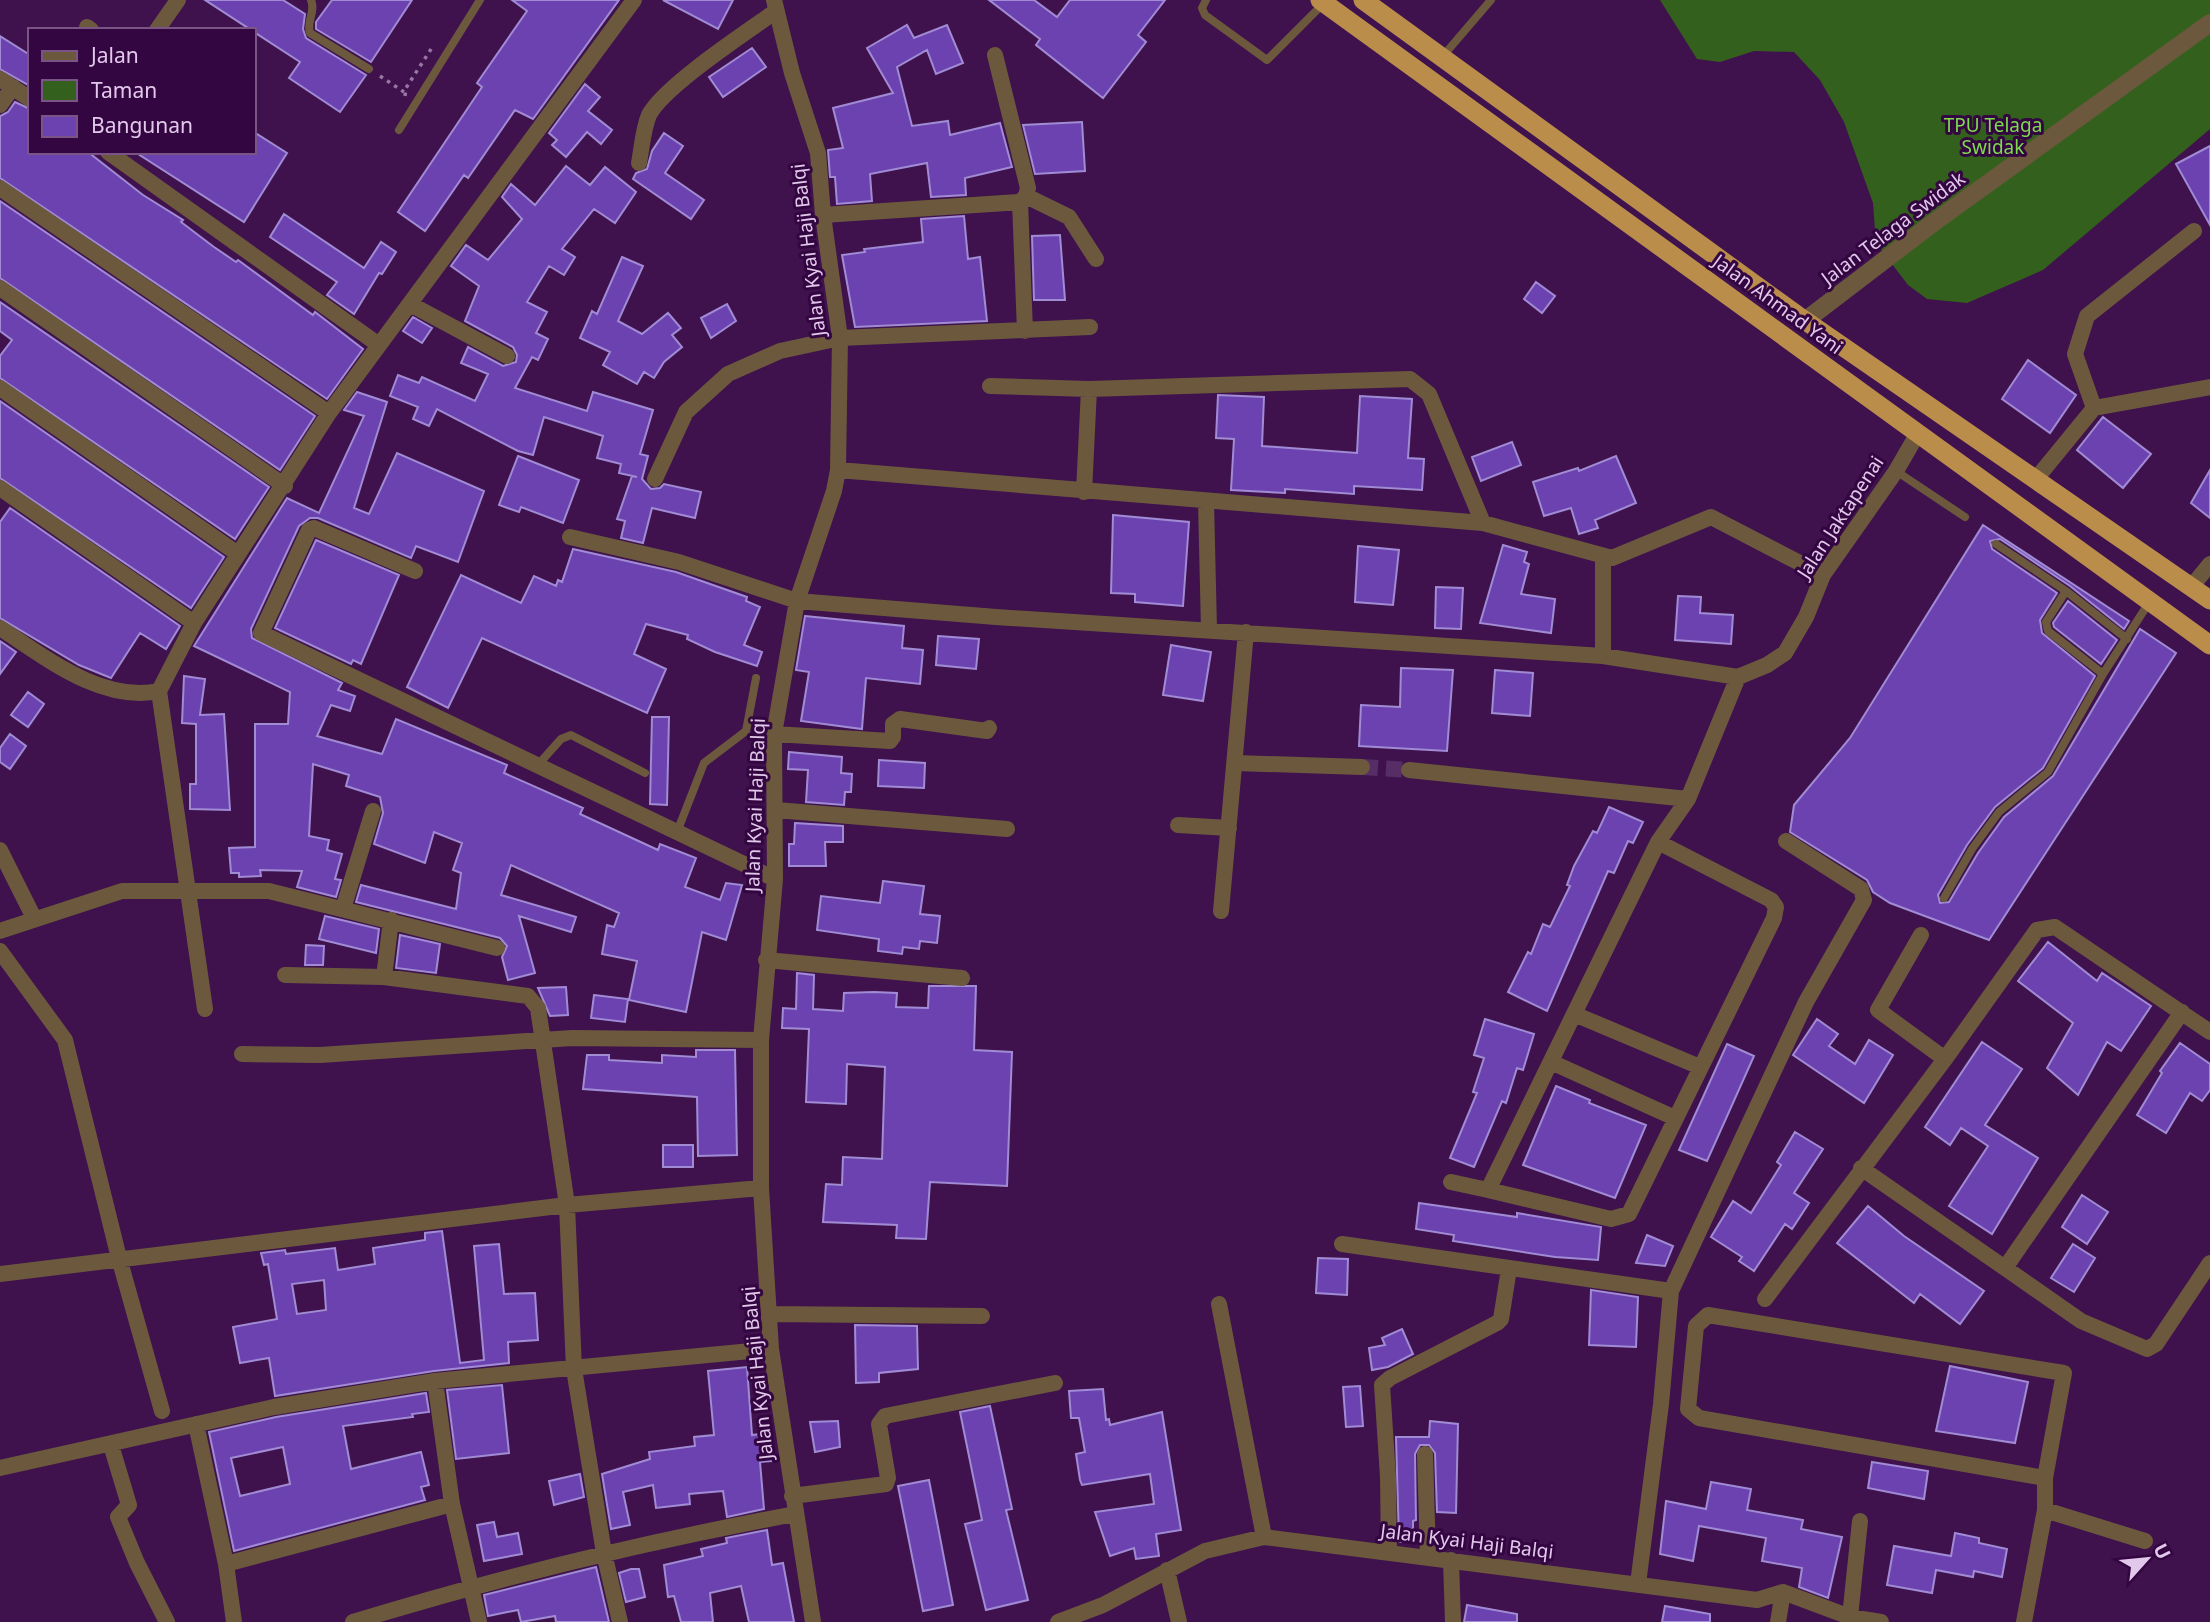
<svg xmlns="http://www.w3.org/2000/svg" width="2210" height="1622" font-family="'Noto Sans',sans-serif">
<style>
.green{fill:#34601e}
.building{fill:#6c42b0;stroke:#a08bd4;stroke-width:2;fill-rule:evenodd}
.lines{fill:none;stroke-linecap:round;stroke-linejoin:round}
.minor-tunnel{stroke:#572d65;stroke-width:16;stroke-dasharray:16 8;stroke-linecap:butt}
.path{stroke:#9876a4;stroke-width:3.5;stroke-dasharray:3.5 5;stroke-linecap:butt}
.service{stroke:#6c593d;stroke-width:8}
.minor{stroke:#6c593d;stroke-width:16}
.tertiary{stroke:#6c593d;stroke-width:18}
.trunk{stroke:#ba8e4a;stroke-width:19}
.labels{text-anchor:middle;stroke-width:6;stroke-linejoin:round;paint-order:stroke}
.park-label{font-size:19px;fill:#7cdb4e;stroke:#340641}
.street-label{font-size:19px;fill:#e2c9eb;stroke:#340641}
</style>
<rect width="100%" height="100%" fill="#3f124d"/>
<path class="green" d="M1660,0H2210V129L2043,270L1967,303L1927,299L1908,285L1876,243L1873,203L1844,122L1820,80L1794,52L1754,51L1720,62L1697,59Z"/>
<path class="building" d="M205,0H283L305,14L303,29L306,38L366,75L340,112L289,78L300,62Z
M332,0H412L371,62L316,29V22Z
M512,0H619L533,119L515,110L468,178L464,175L425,231L398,212L482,87L477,83L527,11Z
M663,0H733L718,29Z
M989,0H1034L1057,17L1070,0H1165L1138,35L1146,42L1103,98L1036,45L1040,39Z
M907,25L914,38L947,25L963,63L936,74L927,50L897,67L912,126L948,121L950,135L1000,123L1012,167L965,178L966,195L931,197L927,163L870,174L872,201L837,204L835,177H830L828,150L843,148L833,108L893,93L867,48Z
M0,36L30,55V86L0,69Z
M752,48L766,67L723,97L709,77Z
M585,84L600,97L588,111L612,130L601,144L587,132L566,157L552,145L557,140L549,133Z
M15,102L30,109V152H88L143,195L183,220L181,222L214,247L236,262L238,260L313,315L315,312L363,349L327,399L0,178V116L8,112Z
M1082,122L1085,171L1035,174L1023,125Z
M254,132L287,153L244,222L135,152H254Z
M664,133L683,146L665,173L704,200L691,219L633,179L636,173L647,169L652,151Z
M2210,146V225L2176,164Z
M566,166L590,185L605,167L636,192L615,223L594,209L562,249L575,257L564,275L549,266L527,302L547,312L536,333L548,339L538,360L532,357L515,388L587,411L593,392L653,410L640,454L648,456L642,479L651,489L660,488L664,484L701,492L695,518L652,508L643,543L621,538L625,521L617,519L632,476L637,477L619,473L621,464L597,458L603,436L544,417L533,455L518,451L437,409L429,426L413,419L418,407L390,396L398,375L419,383L422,377L475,401L488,374L461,363L468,347L503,366L516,362L517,355L513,347L465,321L479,286L451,266L466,245L488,260L522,219L502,197L511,184L535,205Z
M0,201L315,416L280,470L0,278Z
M284,214L364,268L381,242L396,252L382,274L379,273L354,314L327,295L337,282L270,237Z
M964,216L968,259L980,257L987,321L855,327L842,255L865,252L864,249L923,242L921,219Z
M1060,235L1065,300H1034L1032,236Z
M622,257L643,266L618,321L642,334L668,313L681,328L672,335L682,347L664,362L654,378L644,372L637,384L603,365L610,352L580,338L592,311L597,314Z
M1536,282L1555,296L1542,313L1524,299Z
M0,302L269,487L235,539L0,378V356L12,340L0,331Z
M727,304L736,321L711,338L701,318Z
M413,317L432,328L422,343L403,331Z
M2028,360L2076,395L2050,433L2002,399Z
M357,392L387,402L354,508L369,514L397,453L484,491L458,562L416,546L411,558L318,518H310L299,526L251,629L252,638L342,683L338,690L355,696L350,711L331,705L317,736L382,754L396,719L507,765L504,773L583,808L580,814L658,850L660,844L696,858L685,887L720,900L726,883L742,885L726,940L702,932L686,1012L629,1000L637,961L602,954L607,925L614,927L619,913L511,865L501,895L576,917L571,932L519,916L535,973L508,980L502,957L507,946L500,938L356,902L361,885L456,909L461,873L453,870L462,843L434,832L425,863L374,844L383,813L380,797L346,786L349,775L313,764L309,836L329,840L327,850L342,854L335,879L341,880L336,897L297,887L302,871L260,870L261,876L239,877V873H231L229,848L255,847V724H288L290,692L194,646L287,498L319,513L364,416L344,410Z
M1218,395L1264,397L1262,446L1357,453L1360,396L1412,399L1408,458L1424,459L1422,490L1354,486V494L1285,489V493L1231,490L1234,439L1216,438Z
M0,401L224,557L191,608L0,478Z
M2103,417L2151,454L2123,488L2077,450Z
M1512,442L1521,465L1481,481L1472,457Z
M518,456L579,480L563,523L521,507L519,512L499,505Z
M1616,456L1636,503L1595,520L1598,528L1579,534L1571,508L1544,516L1533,482L1578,468L1579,471Z
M2210,470V518L2191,503Z
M10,508L180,626L166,649L140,633L111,678L79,665L0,618V522Z
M1113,515L1189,522L1183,606L1135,602V594L1111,593Z
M1983,525L2129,621L2124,629L2070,586L2000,539L1990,541L1992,549L2057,593L2040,620L2042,633L2095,676L2043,768L1995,807L1967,845L1938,895L1940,903L1949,902L1978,853L2004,817L2053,776L2140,629L2176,653L1989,940L1890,903L1873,892L1867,880L1790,832L1794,805L1850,738Z
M316,540L399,575L361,664L353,660L351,664L275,628Z
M1503,545L1527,552L1524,562L1529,564L1521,594L1555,599L1551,633L1480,623Z
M1358,546L1399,550L1393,605L1355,602Z
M573,549L676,572L747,597L746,601L760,607L744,645L762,652L757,666L715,652L687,639L688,635L646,624L634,654L666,669L647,713L482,638L448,708L407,687L461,575L521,603L534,576L556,586L558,580L562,582Z
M1436,587L1463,588L1461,629L1435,628Z
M1678,596L1701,597L1700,613L1733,615L1731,644L1675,640Z
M2068,601L2117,640L2101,664L2054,627L2053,623Z
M805,616L904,626L902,648L923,650L920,684L866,678L862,729L801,721L809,672L796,670Z
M938,636L979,639L976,669L936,665Z
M0,641L16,652L0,674Z
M1171,645L1211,652L1203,701L1163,695Z
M1401,668L1453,670L1447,751L1359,746L1361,705L1400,707Z
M1495,670L1533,673L1530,716L1492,713Z
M184,676L205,679L200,715L224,714L230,810L190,809V784H196V724L182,723Z
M28,692L44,704L28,727L11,715Z
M652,717H669L667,805L650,804Z
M10,734L26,746L10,769L0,762V748Z
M789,752L842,757L841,773L852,774L851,792H845L844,805L806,802L808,770L788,769Z
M879,760L925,763L924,788L878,786Z
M1609,807L1643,822L1633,843L1628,841L1614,873L1608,871L1547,1011L1508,992L1528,952L1531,954L1543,924L1550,927L1570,886L1567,885L1574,866L1593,831L1597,833Z
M795,823L843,826V842H825L826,866H789V844H794Z
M883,881L924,886L920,914L940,916L937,943L920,941L919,949L903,947L902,954L878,951L879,939L817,930L821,896L880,903Z
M325,916L379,929L376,953L319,939Z
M400,935L440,944L436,973L396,968Z
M2048,942L2097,981L2102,973L2151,1006L2121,1051L2107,1042L2078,1095L2047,1068L2073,1023L2018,981Z
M306,945L324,946L323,965H305Z
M797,973L814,975L813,1009L843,1011L844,993L874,992L897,993L896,1007L928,1008L929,986H976L974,1050L1012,1052L1007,1186L930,1182L926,1239L896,1238L897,1225L823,1222L826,1184L842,1185L843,1157L882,1159L885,1067L847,1064L846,1104L806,1102L809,1029L782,1028L783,1008L796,1009Z
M566,987L568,1015L550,1016L538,988Z
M594,995L628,999L625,1022L591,1018Z
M1485,1019L1534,1034L1523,1070L1517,1068L1506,1103L1502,1101L1474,1167L1450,1158L1477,1093L1473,1092L1484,1058L1474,1055Z
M1817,1019L1838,1034L1829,1046L1855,1064L1869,1040L1893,1055L1864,1103L1793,1055Z
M1982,1042L2022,1069L1985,1125L2038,1158L1992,1234L1949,1206L1988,1146L1961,1128L1950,1145L1925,1127Z
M2180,1043L2210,1064V1090L2202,1101L2190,1093L2166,1133L2137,1115L2162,1073L2160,1071Z
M1727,1044L1754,1056L1707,1161L1679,1150Z
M696,1050H735L737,1155L698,1156L697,1097L583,1089L587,1055H609V1060L662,1063V1055L696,1057Z
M1556,1086L1590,1100L1589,1103L1646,1125L1615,1198L1523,1165Z
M1795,1132L1823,1149L1794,1193L1809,1203L1792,1229L1785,1224L1754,1271L1739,1261L1742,1257L1711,1237L1733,1201L1751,1213L1781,1165L1777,1162Z
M663,1145H693V1167H663Z
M2082,1195L2108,1212L2087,1244L2062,1227Z
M1419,1203L1517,1217V1213L1601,1227L1598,1260L1555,1257L1453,1241L1454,1235L1416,1229Z
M1868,1206L1904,1236L1984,1291L1960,1324L1920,1294L1914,1303L1837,1243Z
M442,1231L460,1363L484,1360L474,1246L499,1244L504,1294L535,1293L538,1340L508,1342L509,1363L434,1371L275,1396L269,1358L240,1363L233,1327L277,1319L268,1264L264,1265L261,1253L285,1250L286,1254L335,1248L338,1270L375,1264L373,1248L425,1240V1233ZM324,1280L326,1310L297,1314L292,1284Z
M1647,1235L1673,1246L1665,1266L1636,1263Z
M2073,1244L2095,1258L2074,1292L2051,1278Z
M1318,1258L1348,1259L1347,1295L1316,1293Z
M1591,1290L1638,1297L1636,1347L1589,1345Z
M855,1325L917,1326L918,1369L879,1373V1382L856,1383Z
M1402,1329L1413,1354L1388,1367L1372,1370L1369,1348L1385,1345L1382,1338Z
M1950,1366L2028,1382L2015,1443L1936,1431Z
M747,1367L752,1435L767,1433L771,1461L760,1462L764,1509L727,1517L723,1491L689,1494L690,1504L656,1508L653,1485L623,1492L630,1525L611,1529L602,1474L650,1459L649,1452L695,1446L694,1437L714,1435L708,1371Z
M502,1385L509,1453L456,1459L447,1390Z
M1360,1386L1363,1426L1346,1427L1343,1387Z
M1103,1389L1106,1420L1109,1419L1110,1425L1162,1412L1181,1530L1156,1534L1159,1556L1136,1559L1134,1548L1110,1556L1095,1512L1154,1504L1150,1474L1082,1485L1080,1480L1076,1454L1085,1452L1079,1418H1071L1069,1391Z
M426,1393L429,1412L412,1414L413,1417L343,1426L351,1469L421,1452L429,1485L421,1487L425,1500L234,1551L209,1432L276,1417ZM283,1447L290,1484L240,1496L231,1458Z
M990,1406L1012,1509L1006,1510L1028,1600L986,1610L965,1524L982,1520L960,1412Z
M838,1421L840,1447L815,1452L810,1422Z
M1430,1421L1458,1424L1456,1513L1437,1512L1435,1453L1429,1445H1420L1415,1454L1416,1520L1413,1521V1542H1399L1396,1437H1429Z
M1872,1462L1928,1471L1924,1499L1868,1488Z
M580,1474L584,1497L554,1505L549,1481Z
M929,1480L953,1605L923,1611L898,1486Z
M1711,1482L1751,1489L1747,1510L1803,1520L1801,1529L1842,1537L1828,1598L1799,1587L1802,1568L1762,1561L1766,1538L1699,1526L1693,1561L1660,1554L1666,1501L1706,1509Z
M494,1522L497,1537L518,1533L522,1554L484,1561L477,1525Z
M767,1530L772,1565L783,1563L794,1622H749L741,1586L710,1593L713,1622H681L674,1596L668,1597L664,1565L703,1556L701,1549L727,1543L726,1538Z
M1955,1533L1979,1538V1543L2007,1549L2002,1577L1974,1571L1973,1577L1936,1570L1932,1593L1887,1585L1894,1546L1951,1556Z
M596,1567L609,1622H556L555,1616L521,1622L518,1610L488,1616L484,1595Z
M631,1569H639L645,1597L626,1602L619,1573Z
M1467,1605L1517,1614V1622H1464Z
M1665,1606L1710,1614V1622H1662Z"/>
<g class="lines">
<path class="minor-tunnel" d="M1362,767L1409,770"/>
<path class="path" d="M380,76L404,92
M405,96L406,88L433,46"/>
<path class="service" d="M311,0C316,12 306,22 310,33L369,69
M1206,0L1202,8L1205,15L1267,60L1324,3
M1443,56L1491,0
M399,130L480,0
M1896,471L1965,517
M1996,544L2066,591L2127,639
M2103,674L2150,601
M537,766L561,739L571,735L645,773
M677,832L704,763L746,731L756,678
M1944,898L1972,849L1999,812L2048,772L2103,674L2048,631L2046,622L2066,591"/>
<path class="minor" d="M774,0L792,73L818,153L823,215L840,338L838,470L834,491L797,601L774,734L775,879L761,1040V1188L771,1349L813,1622
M87,27L91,30
M157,30L178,0
M995,55L1028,188L1026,196L1020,202
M0,79L30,99
M0,105L13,87
M108,152L379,345
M639,163C642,147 643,129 649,115C664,86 747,32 776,11
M0,188L329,413
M1026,196L1069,217L1096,259
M823,215L1020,202L1025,331
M0,288L285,486
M410,304L507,356
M990,386L1089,389
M0,388L238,554
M2094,408L2210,387
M838,470L1483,523L1612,558L1711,517L1823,575
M655,479L686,412L728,374L780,351L840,338L1090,327
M2036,479L2094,408L2075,354L2087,316L2194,231
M0,488L194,623
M1084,492L1089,389L1410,379L1429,394L1483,523
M1206,501L1209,630
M570,537L679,562L797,601L996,617L1603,656L1738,677L1767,665L1785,653L1806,617L1823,575L1896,471L1918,433
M1603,557V656
M415,571L314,528L309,530L261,633L775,879
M2192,586L2210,564
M0,628C45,657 101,703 159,691
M774,734L890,741L893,737V724L900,719L987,731L989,728
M1236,763L1362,767
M1409,770L1688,799
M776,810L1007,829
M1178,825L1229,828
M0,850L34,918
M343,909L373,811
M1221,911L1246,632
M391,920L384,977L528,996L538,1008L567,1205L574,1369L604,1553L620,1622
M0,931L122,891H269L497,948
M1921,935L1878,1010L1945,1059
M0,951L65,1040L119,1258L162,1411
M766,960L962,978
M285,975L384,977
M205,1009L159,691L194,623L329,413L634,0
M1574,1014L1700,1067
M242,1054L320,1055L572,1038L761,1040
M1551,1062L1675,1118
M1861,1168L2005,1268L2182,1012
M1451,1182L1488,1190L1658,842L1688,799L1738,677
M1488,1190L1611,1219L1629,1214L1774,918L1776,907L1771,900L1658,842
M1342,1244L1671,1291
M2005,1268L2081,1321L2147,1349L2156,1344L2210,1263
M0,1274L567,1205L761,1188
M1765,1299L1945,1059L2037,930L2055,927L2210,1032
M1219,1304L1264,1537
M769,1314L982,1316
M435,1381L452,1504L479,1622
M196,1424L226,1564L234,1622
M111,1445L129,1505L118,1517L137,1563L167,1622
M1425,1454L1428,1557
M0,1468L274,1407L435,1381L771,1349
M792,1496L886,1484L888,1478L879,1424L885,1416L1055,1383
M2045,1510L2145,1541
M1389,1552L1388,1477L1382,1385L1390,1378L1497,1323L1501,1319L1509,1269
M1451,1560L1453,1622
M226,1564L452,1504
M1167,1570L1179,1622
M1638,1584L1661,1404L1671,1291L1806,1002L1864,900L1861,889L1786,841
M1850,1617L1860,1521
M353,1622C499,1577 645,1542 795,1514
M1058,1622L1103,1605L1205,1551L1264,1537L1757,1600L1783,1592L1850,1617L1881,1622
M1778,1622L1783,1592
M2024,1622L2045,1510V1478L2064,1373L1708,1315L1696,1326L1688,1409L1699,1418L2045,1478"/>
<path class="tertiary" d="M1806,320L1933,223L2210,23"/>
<path class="trunk" d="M1320,0L2210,645
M1363,0L1797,315L2210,600"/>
</g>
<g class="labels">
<g class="park-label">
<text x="1993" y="132">TPU Telaga<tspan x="1993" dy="22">Swidak</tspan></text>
</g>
<g class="street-label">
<text transform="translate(1893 228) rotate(-37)" y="7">Jalan Telaga Swidak</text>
<text transform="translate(808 250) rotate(-97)" y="7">Jalan Kyai Haji Balqi</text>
<text transform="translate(1778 304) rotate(36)" y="7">Jalan Ahmad Yani</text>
<text transform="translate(1840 517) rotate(-57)" y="7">Jalan Jaktapenai</text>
<text transform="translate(755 805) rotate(-88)" y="7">Jalan Kyai Haji Balqi</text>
<text transform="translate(757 1373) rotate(-96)" y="7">Jalan Kyai Haji Balqi</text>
<text transform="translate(1467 1541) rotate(7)" y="7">Jalan Kyai Haji Balqi</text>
</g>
</g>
<rect x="28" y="28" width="228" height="126" fill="#340641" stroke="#7a5485" stroke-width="2"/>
<rect x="42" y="51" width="35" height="10" fill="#6c593d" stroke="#7a5485" stroke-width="2"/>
<text x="91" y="63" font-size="21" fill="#e2c9eb">Jalan</text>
<rect x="42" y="80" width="35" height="21" fill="#34601e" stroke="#7a5485" stroke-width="2"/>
<text x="91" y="98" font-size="21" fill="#e2c9eb">Taman</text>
<rect x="42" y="116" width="35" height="21" fill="#6c42b0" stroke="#7a5485" stroke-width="2"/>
<text x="91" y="133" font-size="21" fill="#e2c9eb">Bangunan</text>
<g transform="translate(2147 1559) rotate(63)" stroke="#340641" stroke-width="5" paint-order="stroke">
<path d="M0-5L12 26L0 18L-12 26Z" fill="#e2c9eb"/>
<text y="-10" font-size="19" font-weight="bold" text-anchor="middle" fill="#e2c9eb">U</text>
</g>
</svg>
